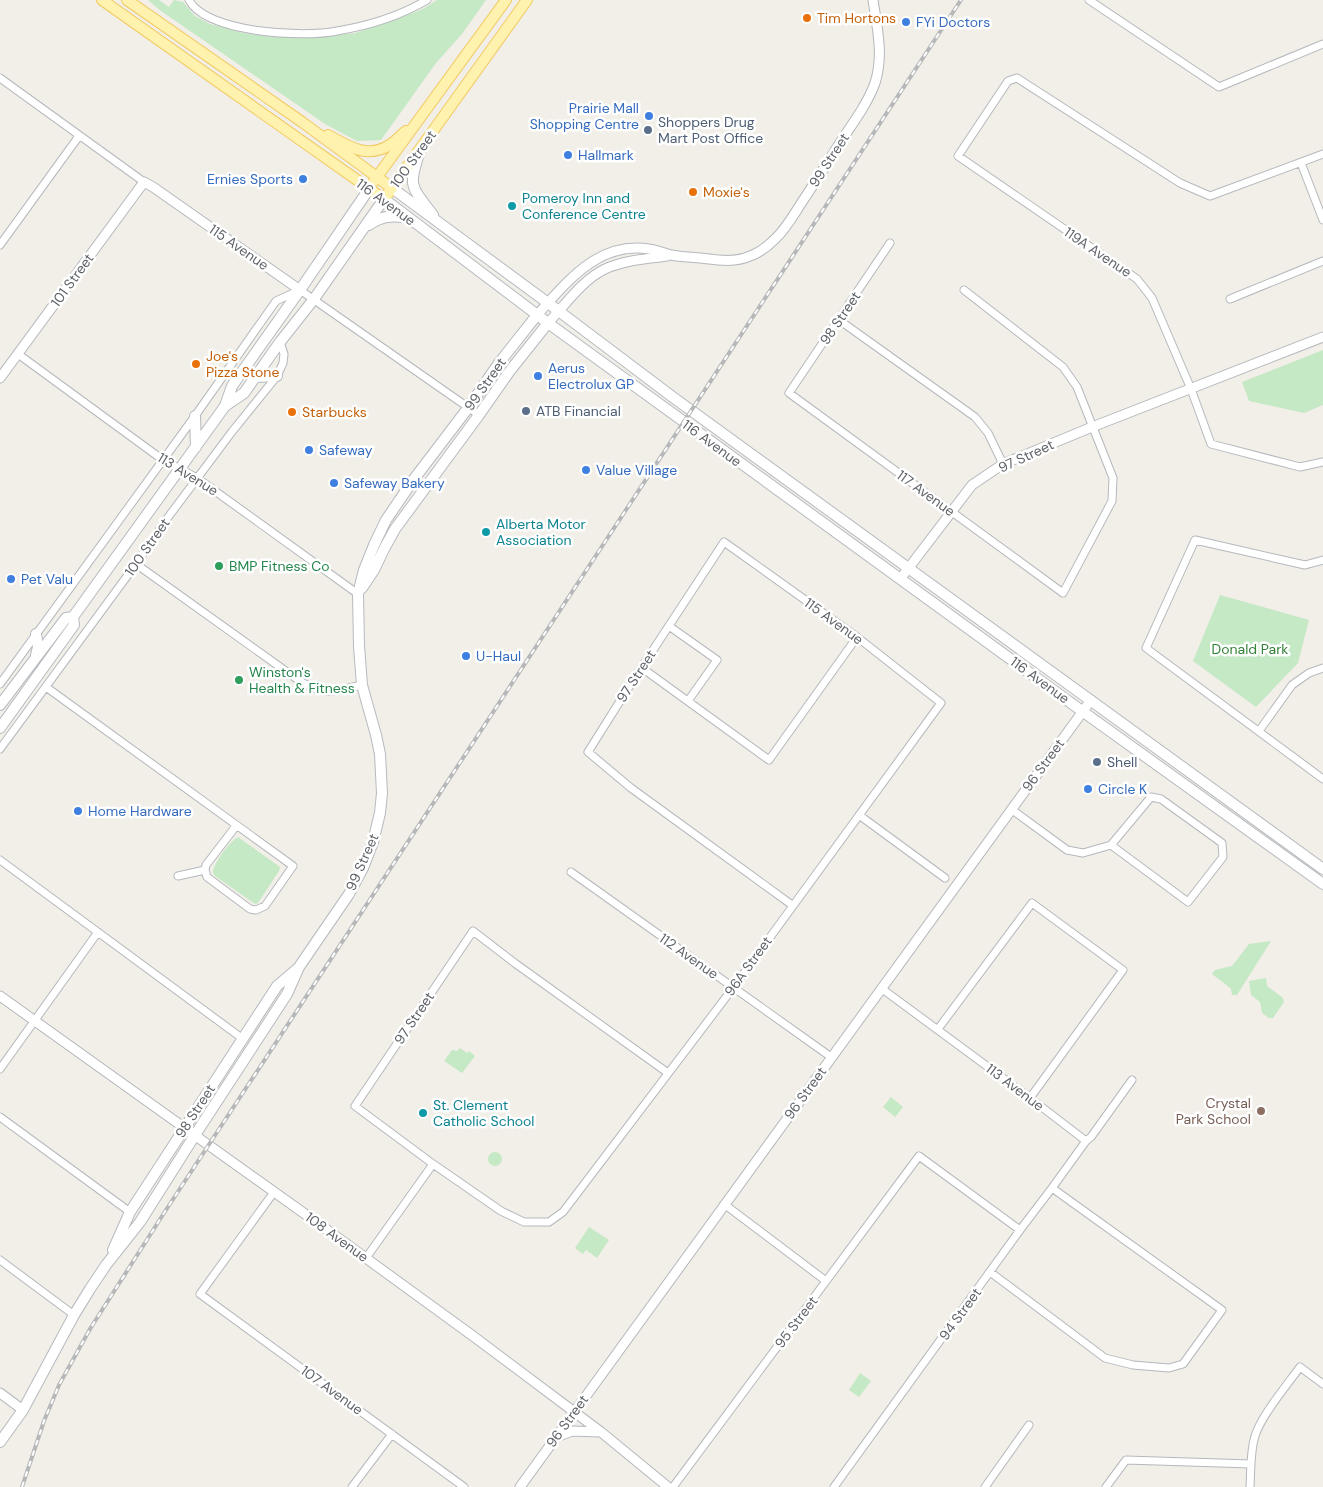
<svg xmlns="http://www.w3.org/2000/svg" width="1323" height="1487" font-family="'DM Sans',sans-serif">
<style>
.green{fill:#c5e8c5}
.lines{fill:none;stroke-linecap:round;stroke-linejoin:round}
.minor-casing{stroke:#b5b8bc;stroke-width:9}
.tertiary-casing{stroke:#b5b8bc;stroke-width:11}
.secondary-casing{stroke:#b6babf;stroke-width:12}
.primary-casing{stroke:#f2c960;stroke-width:12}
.minor{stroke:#fff;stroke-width:7}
.tertiary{stroke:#fff;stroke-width:9}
.secondary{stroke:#fff;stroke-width:10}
.primary{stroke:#fff2af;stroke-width:10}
.rail-casing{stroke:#b6b7b8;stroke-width:4}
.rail{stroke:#fff;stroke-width:2;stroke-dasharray:5.5;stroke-linecap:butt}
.food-dot{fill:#e8710a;stroke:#fff;stroke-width:2}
.shop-dot{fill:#3f7fe0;stroke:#fff;stroke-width:2}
.service-dot{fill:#5c6f8a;stroke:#fff;stroke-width:2}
.culture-dot{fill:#0f9aa8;stroke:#fff;stroke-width:2}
.leisure-dot{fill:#2e9e5b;stroke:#fff;stroke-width:2}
.education-dot{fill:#8d6e63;stroke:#fff;stroke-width:2}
.labels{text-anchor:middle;stroke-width:5;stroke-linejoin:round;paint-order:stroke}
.food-label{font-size:14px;fill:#c56008;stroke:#fff;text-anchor:start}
.shop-label{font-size:14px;fill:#366cbe;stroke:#fff;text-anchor:start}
.service-label{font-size:14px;fill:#4e5e75;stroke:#fff;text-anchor:start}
.street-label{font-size:14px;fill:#5f6368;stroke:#fff}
.culture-label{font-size:14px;fill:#0d838f;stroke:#fff;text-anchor:start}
.leisure-label{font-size:14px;fill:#27864d;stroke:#fff;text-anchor:start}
.park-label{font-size:14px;fill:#348238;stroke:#fff}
.education-label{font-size:14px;fill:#785e54;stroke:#fff;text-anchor:end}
</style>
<rect width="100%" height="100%" fill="#f1efe8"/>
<path class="green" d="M148,0H159L169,7L174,0L183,2L195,16L210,24L243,33L272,37H320L355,33L421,10L437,0H486L462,34L436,63L381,140L357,141L325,124L161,11Z
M1323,350V405L1304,413L1249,401L1242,382Z
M1220,595L1309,620L1298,663L1256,707L1193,661Z
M238,837L280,867L279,871L258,903L255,904L215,876L213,873C213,864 229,842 238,837Z
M1271,941L1237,995H1232L1231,989L1229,987L1212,974L1215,970L1232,966L1249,944Z
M1266,978L1267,986L1283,998L1284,1002L1273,1018H1269L1262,1013L1260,1002L1251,995L1249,981Z
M460,1048L467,1053L469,1051L475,1056L462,1073L444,1061L452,1050L457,1051Z
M891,1097L903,1107L895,1117L883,1107Z
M488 1159a7 7 0 1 1 14 0a7 7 0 1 1-14 0Z
M589,1227L609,1240L597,1258L586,1250L583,1254L575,1248Z
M860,1373L871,1381L859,1397L849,1390Z"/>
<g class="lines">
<g class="minor-casing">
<path id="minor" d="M189,0C206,33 304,38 337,31C367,26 400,16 427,0
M1089,0L1219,87L1323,44
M0,78L144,182
M1323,154L1210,196L1180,183L1017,78L1008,81L958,156L1137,279L1152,298L1191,389L1211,444L1300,467L1323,462
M1301,163L1323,220
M890,243L789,393L1063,593L1112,501L1113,478L1077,387L1063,367L964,290
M0,245L79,136
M1230,299L1323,261
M839,320L975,417L988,433L1003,464
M18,354L163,460L197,478L358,594
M1323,560L1305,565L1195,540L1146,648L1323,779
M136,564L294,677C323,697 329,692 362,685
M669,626L717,660L688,701
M642,668L769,760L857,637
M0,684L195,416L276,301L300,290L479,415
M46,687L293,866L265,906L256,910L250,909L207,877L205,870L206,865L236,826
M1259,731L1292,685L1309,673L1323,668
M0,749L136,564L166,520L231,433L277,376L283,363L284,354L280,342
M1011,809L1067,850L1083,853L1111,845L1151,797L1161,799L1222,843L1223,857L1188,902L1111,845
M859,815L945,878
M0,860L243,1039
M571,872L831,1057
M178,876L205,870
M881,988L1030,1098L1086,1141
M938,1029L1032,903L1123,970L1030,1098
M0,1069L98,932
M668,1073L516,964L473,931L355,1106L433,1164L501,1211L524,1222H549L563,1212L733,988L941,703L857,637L724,542L632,682L588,752L631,788L792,905
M0,1117L130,1212
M274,1192L200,1294L464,1487
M724,1204L826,1281
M366,1258L433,1164
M0,1260L74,1315
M990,1272L1105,1358L1133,1365L1169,1368L1183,1364L1222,1310L1052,1188
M352,1487L392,1434
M673,1487L919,1156L1020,1230
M834,1487L1020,1230L1052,1188L1086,1141L1091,1137L1132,1080
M985,1487L1029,1425
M1106,1487L1126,1460L1251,1464
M1250,1487C1251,1470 1250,1452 1255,1436C1261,1416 1287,1385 1300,1367L1323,1384"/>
</g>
<g class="tertiary-casing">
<path id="tertiary" d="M537,315C567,282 598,241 649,249C657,250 664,253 671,255C681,257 691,257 701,258C717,260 735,263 750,256C759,253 768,246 775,239C787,228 795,212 804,199C818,178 831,157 845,135C856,119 868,102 875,83C884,55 877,27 873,0
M548,323C565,305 582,280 605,269C625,260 646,259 667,256
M0,378L144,182L153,187L300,290
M901,578L972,485L1003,464L1092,427L1323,337
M0,996L319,1224L473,1336L601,1432L668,1487
M0,1393L23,1410
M557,1437L572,1431L600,1432
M520,1487L1091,700"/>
</g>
<g class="secondary-casing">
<path id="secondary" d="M420,150C409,187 409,184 433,215
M392,188L548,303L674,398L1323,869
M369,225C381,216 392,215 407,218
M256,377L277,376
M225,406L244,393L280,342L314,299L384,199L548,323L1082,711L1323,884
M195,416L196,447
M362,588L374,570L384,549L395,529L479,415L509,372L548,323
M36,634L38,647L36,655
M0,705L66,618L73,617
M0,728L74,625L73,617L225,406L232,386L300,290L369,189
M113,1250L130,1212L277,986L297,969
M0,1442L23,1410L74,1315L90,1289L106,1265L140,1222L195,1135L287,994L299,967L349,894L363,868L373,842L380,813L382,793L380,754L376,735L362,685L359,646L358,594L364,570L374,545L386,520L414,479L468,408L499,363L537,315"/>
</g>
<g class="primary-casing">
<path id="primary" d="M102,0L384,199L527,0
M127,0L302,122L392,188
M328,135C348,146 368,160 391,144C396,141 401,135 406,131
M374,181L506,0"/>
</g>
<use href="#minor" class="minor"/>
<use href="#tertiary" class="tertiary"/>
<use href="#secondary" class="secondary"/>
<use href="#primary" class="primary"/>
<g class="rail-casing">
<path id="rail" d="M22,1487L44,1421L59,1385L90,1329L164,1213L961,0"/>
</g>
<use href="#rail" class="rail"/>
</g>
<g class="food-dot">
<circle cx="807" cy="18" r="5"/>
<circle cx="693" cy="192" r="5"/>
<circle cx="196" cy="364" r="5"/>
<circle cx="292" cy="412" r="5"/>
</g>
<g class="shop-dot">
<circle cx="906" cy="22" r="5"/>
<circle cx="649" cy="116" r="5"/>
<circle cx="568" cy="155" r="5"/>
<circle cx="303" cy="179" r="5"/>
<circle cx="538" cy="376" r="5"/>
<circle cx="309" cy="450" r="5"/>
<circle cx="586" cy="470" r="5"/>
<circle cx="334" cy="483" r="5"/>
<circle cx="11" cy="579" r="5"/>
<circle cx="466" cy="656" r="5"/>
<circle cx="1088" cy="789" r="5"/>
<circle cx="78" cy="811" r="5"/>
</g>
<g class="service-dot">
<circle cx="648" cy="130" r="5"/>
<circle cx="526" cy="411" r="5"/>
<circle cx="1097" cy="762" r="5"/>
</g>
<g class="culture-dot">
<circle cx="512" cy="206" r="5"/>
<circle cx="486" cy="532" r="5"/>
<circle cx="423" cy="1113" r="5"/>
</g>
<g class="leisure-dot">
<circle cx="219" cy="566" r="5"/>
<circle cx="239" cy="680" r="5"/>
</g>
<circle class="education-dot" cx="1261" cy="1111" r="5"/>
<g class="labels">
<g class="food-label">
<text x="817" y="23">Tim Hortons</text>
<text x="703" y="197">Moxie's</text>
<text x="206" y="361">Joe's<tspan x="206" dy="16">Pizza Stone</tspan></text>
<text x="302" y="417">Starbucks</text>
</g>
<g class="shop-label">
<text x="916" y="27">FYi Doctors</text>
<text x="639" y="113" text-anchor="end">Prairie Mall<tspan x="639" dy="16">Shopping Centre</tspan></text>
<text x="578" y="160">Hallmark</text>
<text x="293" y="184" text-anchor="end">Ernies Sports</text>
<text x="548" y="373">Aerus<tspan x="548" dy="16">Electrolux GP</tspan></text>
<text x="319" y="455">Safeway</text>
<text x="596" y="475">Value Village</text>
<text x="344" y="488">Safeway Bakery</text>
<text x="21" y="584">Pet Valu</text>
<text x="476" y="661">U-Haul</text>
<text x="1098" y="794">Circle K</text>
<text x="88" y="816">Home Hardware</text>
</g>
<g class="service-label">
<text x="658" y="127">Shoppers Drug<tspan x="658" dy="16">Mart Post Office</tspan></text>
<text x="536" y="416">ATB Financial</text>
<text x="1107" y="767">Shell</text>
</g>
<g class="street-label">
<text transform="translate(413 159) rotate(-54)" y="5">100 Street</text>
<text transform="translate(829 160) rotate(-57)" y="5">99 Street</text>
<text transform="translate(386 202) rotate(36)" y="5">116 Avenue</text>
<text transform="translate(239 247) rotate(35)" y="5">115 Avenue</text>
<text transform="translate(1098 252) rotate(34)" y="5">119A Avenue</text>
<text transform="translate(72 280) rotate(-54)" y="5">101 Street</text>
<text transform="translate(840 318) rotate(-56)" y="5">98 Street</text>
<text transform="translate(485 384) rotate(-55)" y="5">99 Street</text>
<text transform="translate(712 443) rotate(36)" y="5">116 Avenue</text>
<text transform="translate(1026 456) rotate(-25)" y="5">97 Street</text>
<text transform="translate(188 474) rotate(32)" y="5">113 Avenue</text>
<text transform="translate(926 493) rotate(36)" y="5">117 Avenue</text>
<text transform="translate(147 547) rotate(-55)" y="5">100 Street</text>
<text transform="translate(834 621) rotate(36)" y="5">115 Avenue</text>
<text transform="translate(636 676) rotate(-57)" y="5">97 Street</text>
<text transform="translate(1040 680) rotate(36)" y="5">116 Avenue</text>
<text transform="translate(1043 765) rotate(-54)" y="5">96 Street</text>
<text transform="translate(362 862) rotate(-66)" y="5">99 Street</text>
<text transform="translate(689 956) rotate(35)" y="5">112 Avenue</text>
<text transform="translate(748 966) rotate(-54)" y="5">96A Street</text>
<text transform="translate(414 1018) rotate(-56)" y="5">97 Street</text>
<text transform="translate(1015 1087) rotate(37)" y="5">113 Avenue</text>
<text transform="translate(805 1093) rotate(-54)" y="5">96 Street</text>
<text transform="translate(195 1111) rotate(-57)" y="5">98 Street</text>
<text transform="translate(337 1237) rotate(36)" y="5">108 Avenue</text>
<text transform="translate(960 1314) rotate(-54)" y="5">94 Street</text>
<text transform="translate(796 1322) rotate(-53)" y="5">95 Street</text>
<text transform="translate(332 1390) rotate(36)" y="5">107 Avenue</text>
<text transform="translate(567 1421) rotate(-54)" y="5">96 Street</text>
</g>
<g class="culture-label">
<text x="522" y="203">Pomeroy Inn and<tspan x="522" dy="16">Conference Centre</tspan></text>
<text x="496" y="529">Alberta Motor<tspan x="496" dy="16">Association</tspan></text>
<text x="433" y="1110">St. Clement<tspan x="433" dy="16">Catholic School</tspan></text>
</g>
<g class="leisure-label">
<text x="229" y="571">BMP Fitness Co</text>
<text x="249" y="677">Winston's<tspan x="249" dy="16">Health &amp; Fitness</tspan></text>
</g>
<g class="park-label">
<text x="1250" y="654">Donald Park</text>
</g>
<g class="education-label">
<text x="1251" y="1108">Crystal<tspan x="1251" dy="16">Park School</tspan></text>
</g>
</g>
</svg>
